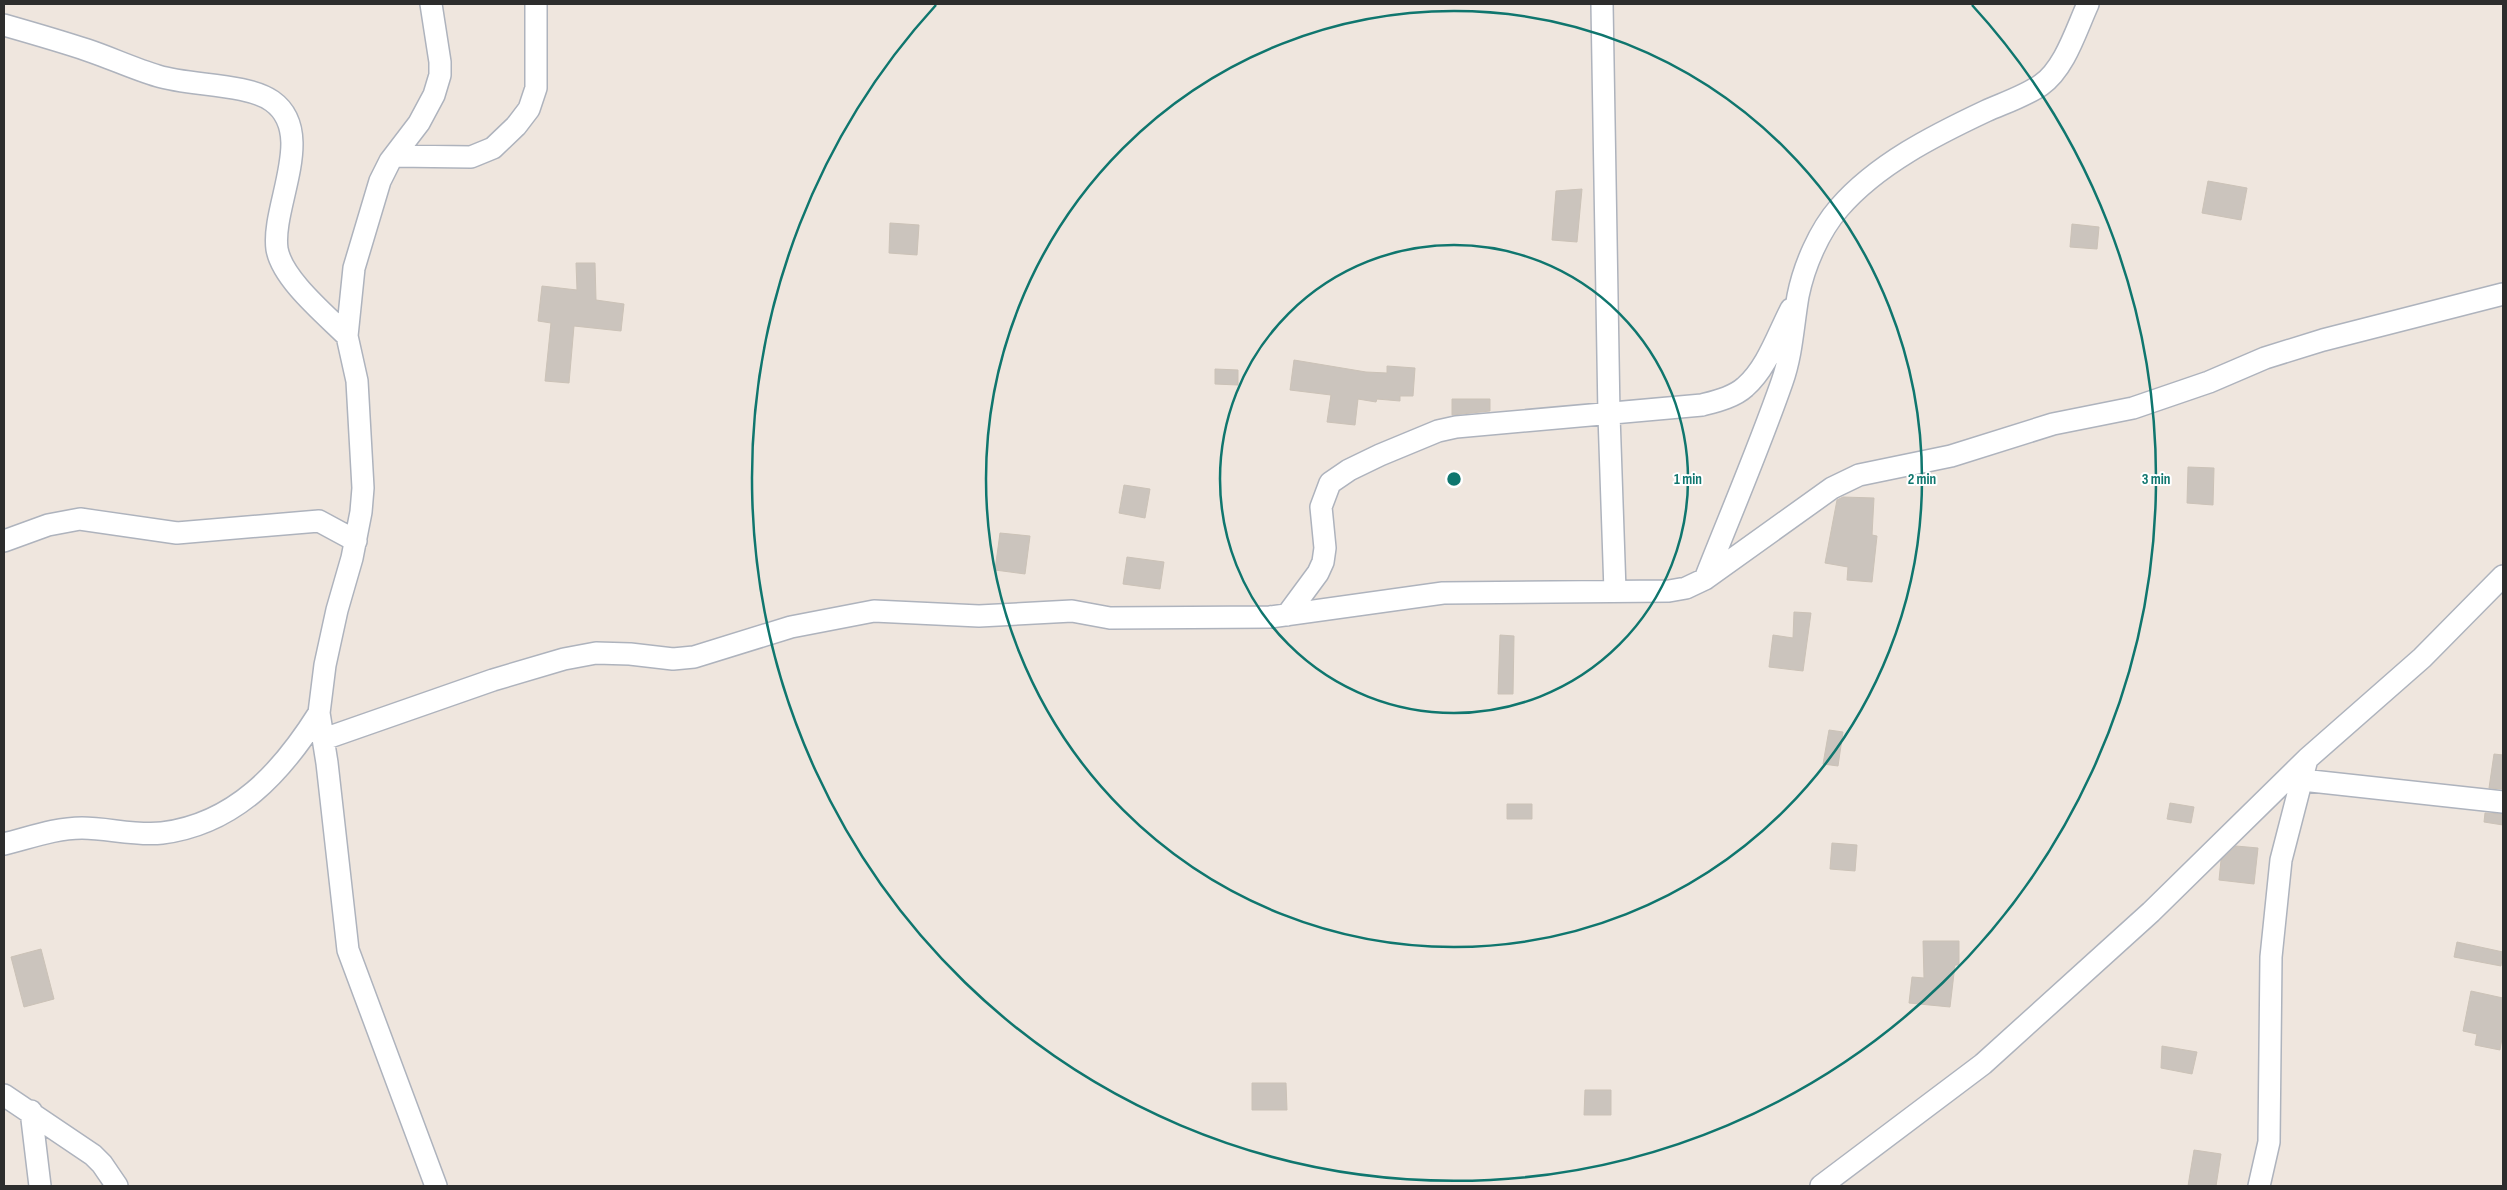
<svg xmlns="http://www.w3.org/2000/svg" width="2507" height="1190" font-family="'Sofia Sans Condensed',sans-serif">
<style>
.building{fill:#cbc4bd;stroke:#cbc2b7}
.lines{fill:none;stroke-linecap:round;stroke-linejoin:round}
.minor-casing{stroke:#aeb3bd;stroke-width:24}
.minor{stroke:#fff;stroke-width:21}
.ring{fill:none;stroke:#0f766e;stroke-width:2.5}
.centre{fill:#0f766e;stroke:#fff;stroke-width:2.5}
.ring-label{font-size:15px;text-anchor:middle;font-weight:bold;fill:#0f766e;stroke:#fff;stroke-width:4;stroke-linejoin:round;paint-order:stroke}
</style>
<rect width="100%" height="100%" fill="#efe6de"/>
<path class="building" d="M2208,181L2247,188L2241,220L2202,213Z
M1582,189L1577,242L1552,240L1556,191Z
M890,223L919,225L917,255L889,253Z
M2072,224L2099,227L2097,249L2070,247Z
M576,263H595L596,300L624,304L621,331L574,326L569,383L545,381L551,323L538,321L542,286L577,290Z
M1294,360L1366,372L1387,373V366L1415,368L1413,396H1400V401L1377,399L1376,402L1358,399L1355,425L1327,422L1331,395L1290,390Z
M1215,369L1238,370V385L1215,384Z
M1452,399H1490V411L1452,415Z
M2188,467L2214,468L2213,505L2187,503Z
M1124,485L1150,489L1145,518L1119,513Z
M1843,497L1874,498L1872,535L1877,536L1872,582L1847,580L1848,567L1825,563L1837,500Z
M1000,533L1030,536L1025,574L995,570Z
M1127,557L1164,562L1160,589L1123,584Z
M1794,612L1811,613L1803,671L1769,667L1773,635L1793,638Z
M1500,635L1514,636L1513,694H1498Z
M1829,730L1843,732L1838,766L1823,764Z
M2494,754L2503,755V789L2489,788Z
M2170,803L2194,807L2191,823L2167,819Z
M1507,804H1532V819H1507Z
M2485,813L2503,814V825L2484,822Z
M1832,843L1857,845L1855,871L1830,869Z
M2236,846L2258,848L2254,884L2219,880L2221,860Z
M1923,941H1959V965H1955L1950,1007L1909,1003L1912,977L1924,978Z
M2457,942L2503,952L2501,966L2454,957Z
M41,949L54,999L24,1007L11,957Z
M2471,991L2503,998V1032L2500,1050L2475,1045L2477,1034L2463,1031Z
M2162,1046L2197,1052L2192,1074L2161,1068Z
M1252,1083H1286L1287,1110H1252Z
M1585,1090H1611V1115H1584Z
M2194,1150L2221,1154L2216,1186H2188Z"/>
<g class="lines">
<g class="minor-casing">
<path id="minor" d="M431,4L440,62V75L434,95L419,123L390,161L380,181L354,268L347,336L357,381L363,488L361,512L352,558L337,610L325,665L319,713L327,763L348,950L436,1186
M1602,4L1609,415L1615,591
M4,25C32,33 60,41 87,50C111,58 134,69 158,76C190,86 246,83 272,101C317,133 271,206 277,249C282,279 326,315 347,336
M395,156L471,157L493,148L516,126L529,109L536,88V4
M4,541L48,525L80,519L177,533L319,521L356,541
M1705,579C1731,513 1759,448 1782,382C1792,354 1793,325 1798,296C1804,266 1819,231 1839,208C1877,164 1935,135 1986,111C2004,103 2025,96 2041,85C2065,68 2076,30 2088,4
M1287,615L1318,573L1323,562L1325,548L1321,507L1330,483L1349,470L1380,455L1438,431L1456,427L1702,405C1717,401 1734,397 1745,387C1767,368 1778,334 1791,309
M324,739L493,680L564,659L596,653L630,654L673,659L694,657L791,627L874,611L979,616L1072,611L1110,618L1270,617L1443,593L1669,591L1686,588L1705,579L1832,488L1859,475L1951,456L2053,424L2133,408L2209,382L2265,358L2323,340L2503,294
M2302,780L2503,802
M4,844C29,838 55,828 82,828C108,828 135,836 162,833C235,824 282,772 319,713
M4,1095L93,1155L102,1164L117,1186
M31,1111L40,1186
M1821,1186L1983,1064L2151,912L2307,759L2422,658L2503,576
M2259,1186L2269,1142L2271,957L2281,860L2307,759"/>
</g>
<use href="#minor" class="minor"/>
</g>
<g class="ring">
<circle cx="1454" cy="479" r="234"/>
<circle cx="1454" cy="479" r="468"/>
<path d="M1972 5A702 702 0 1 1 936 5"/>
</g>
<circle cx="1454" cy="479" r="8" class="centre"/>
<g class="ring-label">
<text x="1688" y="484">1 min</text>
<text x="1922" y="484">2 min</text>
<text x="2156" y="484">3 min</text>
</g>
<rect width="2507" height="1190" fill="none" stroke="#2d2d2d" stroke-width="10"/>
</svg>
